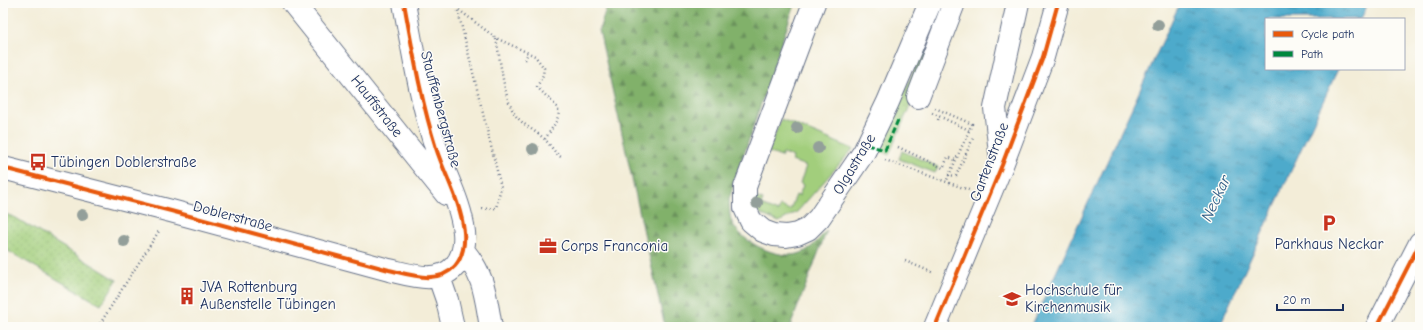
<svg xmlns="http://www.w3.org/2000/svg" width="1423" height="330" font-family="'Comic Neue',sans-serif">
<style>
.grass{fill:url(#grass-dots);stroke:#5e7e6c}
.forest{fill:url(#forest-firs);stroke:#4e7064}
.garden{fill:#a2ce7b;stroke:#5e7e6c}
.water{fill:url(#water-ripples);stroke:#346c94}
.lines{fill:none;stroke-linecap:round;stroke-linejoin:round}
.minor-casing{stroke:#677289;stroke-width:24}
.path{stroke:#677289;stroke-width:2.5;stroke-dasharray:1 3;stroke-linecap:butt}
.minor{stroke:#fff;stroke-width:22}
.quiet{stroke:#00873e;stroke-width:3;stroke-dasharray:6 3;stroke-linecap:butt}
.cycleway-casing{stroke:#fdfcf7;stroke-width:6}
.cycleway{stroke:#e8590c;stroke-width:4}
.tree{fill:#939f9a}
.labels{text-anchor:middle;stroke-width:3;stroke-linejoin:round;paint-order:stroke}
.street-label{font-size:15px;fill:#1b2f5e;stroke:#fdfcf7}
.poi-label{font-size:15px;fill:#1b2f5e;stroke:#fdfcf7;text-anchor:start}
.water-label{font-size:16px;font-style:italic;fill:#2c5a84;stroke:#fdfcf7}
</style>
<defs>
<pattern id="grass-dots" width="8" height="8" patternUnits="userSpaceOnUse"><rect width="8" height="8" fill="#a2ce7b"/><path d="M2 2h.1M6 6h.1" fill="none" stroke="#8bb16d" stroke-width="1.8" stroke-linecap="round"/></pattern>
<pattern id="forest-firs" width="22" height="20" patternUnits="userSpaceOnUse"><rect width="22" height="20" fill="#81b16b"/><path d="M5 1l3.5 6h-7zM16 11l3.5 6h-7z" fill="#69905b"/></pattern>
<pattern id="water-ripples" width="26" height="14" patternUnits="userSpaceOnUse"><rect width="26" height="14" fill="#4daacb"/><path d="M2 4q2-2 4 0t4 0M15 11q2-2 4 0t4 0" fill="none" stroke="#3f8ba8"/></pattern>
</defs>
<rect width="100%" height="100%" fill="#fdfcf7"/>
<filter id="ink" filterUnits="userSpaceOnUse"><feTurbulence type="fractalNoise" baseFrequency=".025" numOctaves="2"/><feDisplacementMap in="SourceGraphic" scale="8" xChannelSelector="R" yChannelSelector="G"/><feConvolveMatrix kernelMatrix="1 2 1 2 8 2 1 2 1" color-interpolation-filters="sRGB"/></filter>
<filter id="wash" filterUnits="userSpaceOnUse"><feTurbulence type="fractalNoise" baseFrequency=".012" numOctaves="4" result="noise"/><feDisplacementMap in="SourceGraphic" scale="16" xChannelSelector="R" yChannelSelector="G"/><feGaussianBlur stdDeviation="0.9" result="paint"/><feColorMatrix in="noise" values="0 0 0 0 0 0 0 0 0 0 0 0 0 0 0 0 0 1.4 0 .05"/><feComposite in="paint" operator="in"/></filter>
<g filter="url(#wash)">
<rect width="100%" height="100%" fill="#f3edd8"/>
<path class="grass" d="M944,4L914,96L889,155L878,150Z
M3,213L16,218L117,280L101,305L3,248Z"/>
<path class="forest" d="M608,3H795L729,199C730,205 729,214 731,220C739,243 786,265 807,250C815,245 821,236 827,230L790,327H665L599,30Z"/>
<path class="garden" d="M781,119L853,149L797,212L779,222L760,214L754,209L752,196L763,200L761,205L778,212L780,206L790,210L796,195L799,196L803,185L800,183L806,166L792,161L793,157L783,153L781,157L768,152Z
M902,151L938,167L935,173L899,159Z"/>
<path class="water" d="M1180,3H1368L1361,19H1266V69H1338L1219,327H1031Z"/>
</g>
<g filter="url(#ink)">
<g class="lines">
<g class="minor-casing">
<path id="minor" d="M293,3L446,194
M814,3L745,187V208L751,221L763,231L774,235L786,236L797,234L808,229L819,218L864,152L888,102L930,3
M918,97L954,3
M1001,162L995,108L1018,3
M3,168L171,211L389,270C411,275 438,285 455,266C463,257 465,243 464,232C461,203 445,176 436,148C421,101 413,52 404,3
M463,250C485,277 485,294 491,327
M439,277L447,300L453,327
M935,327L1002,165L1043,57L1058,3
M1377,327L1420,243"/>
</g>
<path class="path" d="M456,3L501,187L496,208L482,209
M459,10L496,38L535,56L544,68L543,75L537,87C562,112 566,108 545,139
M496,39C501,61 503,98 516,116C523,125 534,130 542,137C550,143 553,152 561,157
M525,60L528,53
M935,108L972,124L946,182
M932,113L969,130
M938,120L939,116
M898,147L943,168L948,157L955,160
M885,160L969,190
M948,175L956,176L974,136
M905,261L934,273
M98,327L159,231"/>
<use href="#minor" class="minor"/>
<path class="quiet" d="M867,145L885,150L898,120"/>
<g class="cycleway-casing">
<path id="cycleway" d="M3,168L171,211L389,270C411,275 438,285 455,266C463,257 465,243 464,232C461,203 445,176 436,148C421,101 413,52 404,3
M935,327L1002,165L1043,57L1058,3
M1377,327L1420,243"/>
</g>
<use href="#cycleway" class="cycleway"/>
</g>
<g class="tree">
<circle cx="1158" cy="25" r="6"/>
<circle cx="797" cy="128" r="6"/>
<circle cx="818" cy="148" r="6"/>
<circle cx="533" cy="149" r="6"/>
<circle cx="757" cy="203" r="6"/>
<circle cx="82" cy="215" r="6"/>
<circle cx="124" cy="241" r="6"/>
</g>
</g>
<defs>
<g id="bus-bare" transform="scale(1.38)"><path d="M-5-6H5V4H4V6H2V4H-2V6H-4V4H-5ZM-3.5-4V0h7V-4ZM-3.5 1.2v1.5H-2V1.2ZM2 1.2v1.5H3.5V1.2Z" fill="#c8321e" stroke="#fdfcf7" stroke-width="2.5" paint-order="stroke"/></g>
<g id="parking-bare" transform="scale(1.38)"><path d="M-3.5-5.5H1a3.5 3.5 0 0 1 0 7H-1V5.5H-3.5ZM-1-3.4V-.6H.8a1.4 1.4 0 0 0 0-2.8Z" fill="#c8321e" stroke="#fdfcf7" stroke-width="2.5" paint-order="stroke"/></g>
<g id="office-bare" transform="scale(1.38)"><path d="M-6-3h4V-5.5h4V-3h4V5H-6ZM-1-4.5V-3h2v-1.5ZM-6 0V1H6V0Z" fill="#c8321e" stroke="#fdfcf7" stroke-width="2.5" paint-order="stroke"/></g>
<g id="building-bare" transform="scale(1.38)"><path d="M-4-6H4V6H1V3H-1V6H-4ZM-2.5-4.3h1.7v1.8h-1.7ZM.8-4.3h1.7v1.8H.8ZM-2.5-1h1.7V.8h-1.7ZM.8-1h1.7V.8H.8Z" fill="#c8321e" stroke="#fdfcf7" stroke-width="2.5" paint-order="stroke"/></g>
<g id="university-bare" transform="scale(1.38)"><path d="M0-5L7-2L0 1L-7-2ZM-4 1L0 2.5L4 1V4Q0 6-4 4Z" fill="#c8321e" stroke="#fdfcf7" stroke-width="2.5" paint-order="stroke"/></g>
</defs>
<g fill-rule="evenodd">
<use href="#bus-bare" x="38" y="162"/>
<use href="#parking-bare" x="1329" y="223"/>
<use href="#office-bare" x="548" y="246"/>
<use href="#building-bare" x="187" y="296"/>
<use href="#university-bare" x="1012" y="299"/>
</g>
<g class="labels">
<g class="street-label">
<text transform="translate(377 106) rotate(52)" y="5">Hauffstraße</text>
<text transform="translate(441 109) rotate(75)" y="5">Stauffenbergstraße</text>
<text transform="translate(989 162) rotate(-69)" y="5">Gartenstraße</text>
<text transform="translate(854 164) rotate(-59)" y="5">Olgastraße</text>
<text transform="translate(233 216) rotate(15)" y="5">Doblerstraße</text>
</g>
<g class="poi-label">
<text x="51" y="167">Tübingen Doblerstraße</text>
<text x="1329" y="249" text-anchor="middle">Parkhaus Neckar</text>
<text x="561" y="251">Corps Franconia</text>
<text x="200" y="292">JVA Rottenburg<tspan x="200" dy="17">Außenstelle Tübingen</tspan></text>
<text x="1025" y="295">Hochschule für<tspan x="1025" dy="17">Kirchenmusik</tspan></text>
</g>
<g class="water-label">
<text transform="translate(1215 198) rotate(-65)" y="6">Neckar</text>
</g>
</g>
<rect width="1423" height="330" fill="none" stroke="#fdfcf7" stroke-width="16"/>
<rect x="1265" y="18" width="140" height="52" fill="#fdfcf7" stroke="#a3aaba"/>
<rect x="1273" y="31" width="20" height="6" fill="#e8590c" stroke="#a3aaba"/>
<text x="1301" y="38" font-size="12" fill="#1b2f5e">Cycle path</text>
<rect x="1273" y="51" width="20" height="6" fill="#00873e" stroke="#a3aaba"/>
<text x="1301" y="58" font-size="12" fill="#1b2f5e">Path</text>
<path d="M1277 304v6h66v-6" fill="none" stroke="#1b2f5e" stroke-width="2"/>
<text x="1283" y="304" font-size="12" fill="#1b2f5e" stroke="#fdfcf7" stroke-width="3" paint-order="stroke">20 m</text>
</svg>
